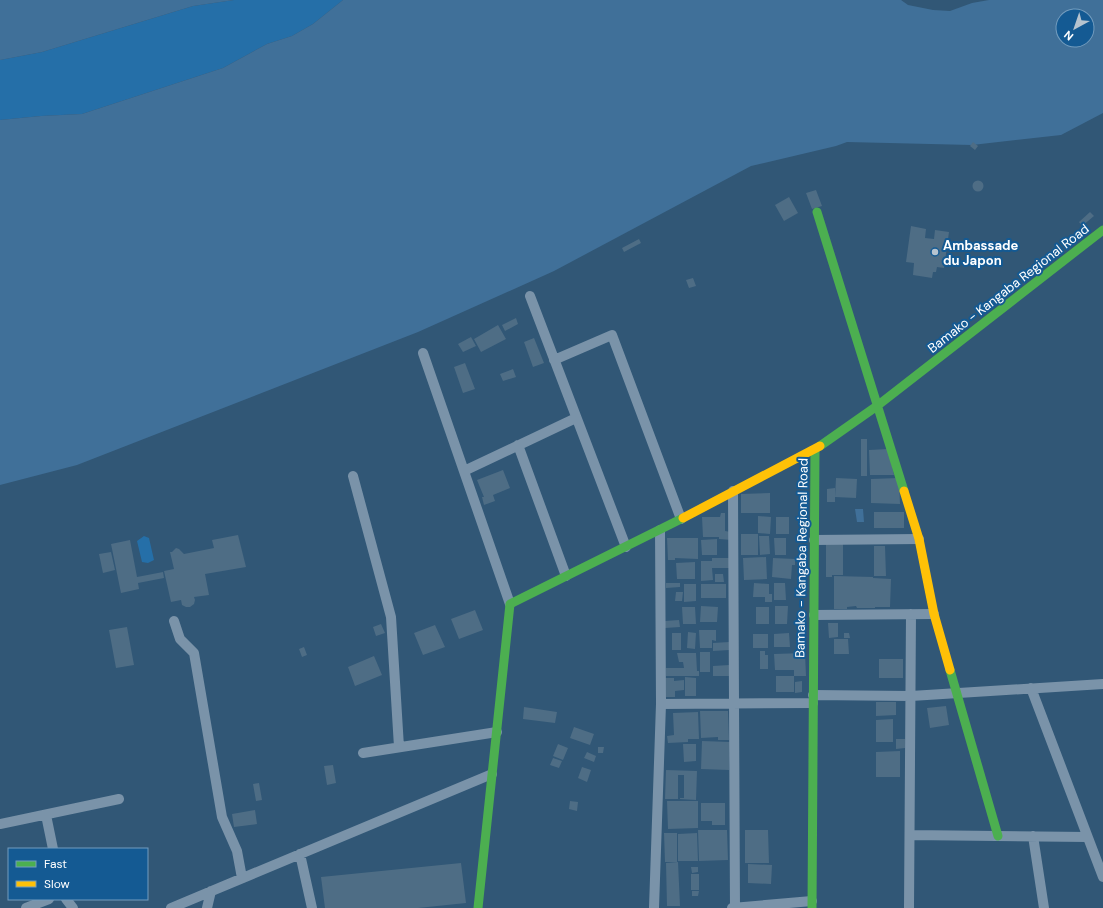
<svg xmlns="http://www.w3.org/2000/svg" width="1103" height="908" font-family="'DM Sans',sans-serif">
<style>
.green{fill:#256fa8}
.water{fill:#407099;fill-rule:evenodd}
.building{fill:#4e6d85}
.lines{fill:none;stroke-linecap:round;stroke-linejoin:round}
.street{stroke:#7a93a9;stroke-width:10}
.fast{stroke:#4caf50;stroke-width:9}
.slow{stroke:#ffc107;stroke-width:9}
.poi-dot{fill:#b7c4cf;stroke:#145a93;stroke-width:1.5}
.labels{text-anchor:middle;stroke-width:4;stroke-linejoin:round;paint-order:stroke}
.poi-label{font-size:13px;font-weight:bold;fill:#fff;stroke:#145a93;text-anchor:start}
.street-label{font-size:13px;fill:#fff;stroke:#145a93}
</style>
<rect width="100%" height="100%" fill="#315776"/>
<path class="green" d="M234,0H343L313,24L292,36L267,44L223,68L82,114L41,116L0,120V60L42,52L193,6Z
M144,536L149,538L154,560L148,563L142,562L137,541Z"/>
<path class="water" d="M0,0H234L193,6L42,52L0,60Z
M343,0H901L908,5L933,10L950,11L972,3L989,0H1103V113L1061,135L972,145L847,142L836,146L751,166L554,271L418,332L77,465L0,485V120L41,116L82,114L223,68L267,44L292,36L313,24ZM1063,16H1087V40H1063Z
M855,509H863L864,522H857Z"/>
<path class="building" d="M973,142L978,146L975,150L970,146Z
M972.5 186a5.5 5.5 0 1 1 11 0a5.5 5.5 0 1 1-11 0Z
M816,190L822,206L812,209L806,193Z
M789,197L798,213L784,221L775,205Z
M1090,212L1094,216L1082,226L1079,222Z
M911,226L926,229L925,238L934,239L935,230L949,232L944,268L937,267L936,272H933L932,278L913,275L914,263L906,262Z
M639,239L641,243L624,252L622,248Z
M962,241L967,243L965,249L959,247Z
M693,278L696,286L689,288L686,280Z
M516,318L518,324L505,331L502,325Z
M498,325L506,339L481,352L474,339Z
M471,337L476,346L463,352L458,344Z
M534,338L544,363L533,367L524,342Z
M465,363L475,389L463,393L454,367Z
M513,369L516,377L503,381L500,374Z
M861,439H867V476H861Z
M888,449L894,475H870L869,450Z
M503,470L510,488L493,495L495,501L484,505L482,497H484L477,480Z
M836,478L857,479L856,498L835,497Z
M899,478L900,504L871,503V479Z
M835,488V502H827V489Z
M770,493V513H741V494Z
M874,512H904V528H874Z
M721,513H725V531L731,532L732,540L719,539V537H703L702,517H720Z
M758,516L771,517L770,534L758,533Z
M776,517H789V534H776Z
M741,534H758V555H741Z
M238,535L246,567L205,574L209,595L194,597L195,600L194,604L190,607H186L182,605L181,600L171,602L164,571L174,569L170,552H172L176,548L179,549L184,554L214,548L212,540Z
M759,536H769L770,554L760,555Z
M667,538H698V559L675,558V560H668Z
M774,538H786V555H775Z
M717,539V555H702L701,540Z
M130,540L137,577L163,572L164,578L138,583L139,589L121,593L111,544Z
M826,544H843V575H832V577H826Z
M874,546H885L886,576H874Z
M111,552L115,570L103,573L99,554Z
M766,557L767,579L744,580L743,558Z
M712,558H729V568H712L713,580L701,581V561H712Z
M773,558L795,559V565H792L791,579L772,577Z
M695,562V579H677L676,563Z
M715,574H723L724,582H715Z
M834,576L873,577V578L891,579L890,607H875V608H857L856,606L847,607V609H834Z
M666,583H680V587L666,588Z
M754,583L769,584V594H772V602H765V597H753Z
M774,583H785L786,600H774Z
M684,584H696V601L684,602Z
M701,584H726V598H701Z
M676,592H683L682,601H675Z
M701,606L718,607L717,622H700Z
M775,606H788L787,624H775Z
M682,607H695L696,624H683Z
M756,607H769V624H756Z
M475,610L483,630L459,639L451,619Z
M679,620L680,627L665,628V621Z
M828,623H838V637L829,638Z
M381,624L385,633L376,636L373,627Z
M435,625L445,647L423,655L414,633Z
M127,627L134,665L116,668L109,630Z
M699,630H716V641L712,640V648H700Z
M688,632L696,633L695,649L687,648Z
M672,633H681V650H672Z
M789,633L790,647H774V634Z
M844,633H849L850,638H844Z
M753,634H768V648H753Z
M834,639H848L849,654H834Z
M729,642V650L713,651V643Z
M304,647L307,655L302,657L299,649Z
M760,651H765V655H768V669H760Z
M700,652H710V672H700Z
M677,653H696L697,671H699V676H666V668H684L683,662H679Z
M805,653L806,676H794V670H775L774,654Z
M374,656L382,675L355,686L348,667Z
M879,659H903V678H879Z
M729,665L730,676H713V666Z
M776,676H794V692H776Z
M685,677L696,678V696H685Z
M665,678H674V681L684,680V690L675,691V697H666Z
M802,681V692L795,693V682Z
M876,702H896V715L876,716Z
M946,706L949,725L930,728L927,708Z
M524,707L557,712L555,723L523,719Z
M700,711H728L729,740H718V737L701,738Z
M698,712L699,739H688V742L668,743L667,736L674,735L673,713Z
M893,719V742H876V720Z
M574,727L594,734L590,745L570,738Z
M896,739H905V748L896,749Z
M702,741L730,742L729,770L701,769Z
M558,744L568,748L563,760L553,756Z
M683,744H696V761L684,762Z
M598,747H604L603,753H598Z
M900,751V777H876V752Z
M587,752L596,756L594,762L584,758Z
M553,758L562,761L559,768L550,765Z
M333,765L336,783L327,785L324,766Z
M582,767L591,770L587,782L578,778Z
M666,770L697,771L696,800L680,799V798H684V775H678V799H665Z
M259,783L262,800L256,801L253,784Z
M570,801L578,802L577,811L569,809Z
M667,801H698V828L668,829Z
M701,803H725V825H712V821H701Z
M255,810L257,824L234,827L232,814Z
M698,830H727L728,860L699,861Z
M745,830H768L769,863H745Z
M664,833H677V862H665Z
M697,833L698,861H678V834Z
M678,862L680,906H667L666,863Z
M461,863L466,903L418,908H325L321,877Z
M748,864L772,865L771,884L748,883Z
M691,867H698V872L692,873Z
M691,874H699V890H691Z
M692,891H699L698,896H692Z"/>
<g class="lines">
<path class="street" d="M530,296L626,547
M423,353L510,604
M554,360L612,335L681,519
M518,445L566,576
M464,471L576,418
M353,476L391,617L399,747
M733,491L735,908
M814,540L919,539
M814,615L934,614
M174,621L180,639L194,653L222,817L237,851L242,878
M1031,688L1103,877
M813,695L911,696L1103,684
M661,704L813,703
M363,753L497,732
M46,815L53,849
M0,824L119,799
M910,835L1087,837
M1033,836L1044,908
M300,854L312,908
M66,899L73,908
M26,908L49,899
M171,908L492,774
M207,908L211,891
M654,908L661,704L660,530
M732,908L812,901
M909,908L911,614"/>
<path class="fast" d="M817,212L904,491
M820,446L877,406L1103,230
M950,670L998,836
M478,908L510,604L683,518
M812,908L815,450"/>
<path class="slow" d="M904,491L919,539L934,614L950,670
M683,518L820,446"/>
</g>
<circle class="poi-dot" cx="935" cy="252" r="4"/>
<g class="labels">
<g class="poi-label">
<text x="943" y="250">Ambassade<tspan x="943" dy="15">du Japon</tspan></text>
</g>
<g class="street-label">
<text transform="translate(1008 288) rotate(-38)" y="5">Bamako - Kangaba Regional Road</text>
<text transform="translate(801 558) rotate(-89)" y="5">Bamako - Kangaba Regional Road</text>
</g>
</g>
<rect x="8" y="848" width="140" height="52" fill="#145a93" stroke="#729cbe"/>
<rect x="16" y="861" width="20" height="6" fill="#4caf50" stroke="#729cbe"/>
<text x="44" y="868" font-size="12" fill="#ffffff">Fast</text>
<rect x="16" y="881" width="20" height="6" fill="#ffc107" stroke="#729cbe"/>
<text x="44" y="888" font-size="12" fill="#ffffff">Slow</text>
<g transform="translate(1075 28) rotate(220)"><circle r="19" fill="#145a93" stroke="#729cbe"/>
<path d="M0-3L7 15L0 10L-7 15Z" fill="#b7c4cf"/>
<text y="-6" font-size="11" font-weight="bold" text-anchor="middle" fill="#ffffff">N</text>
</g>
</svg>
